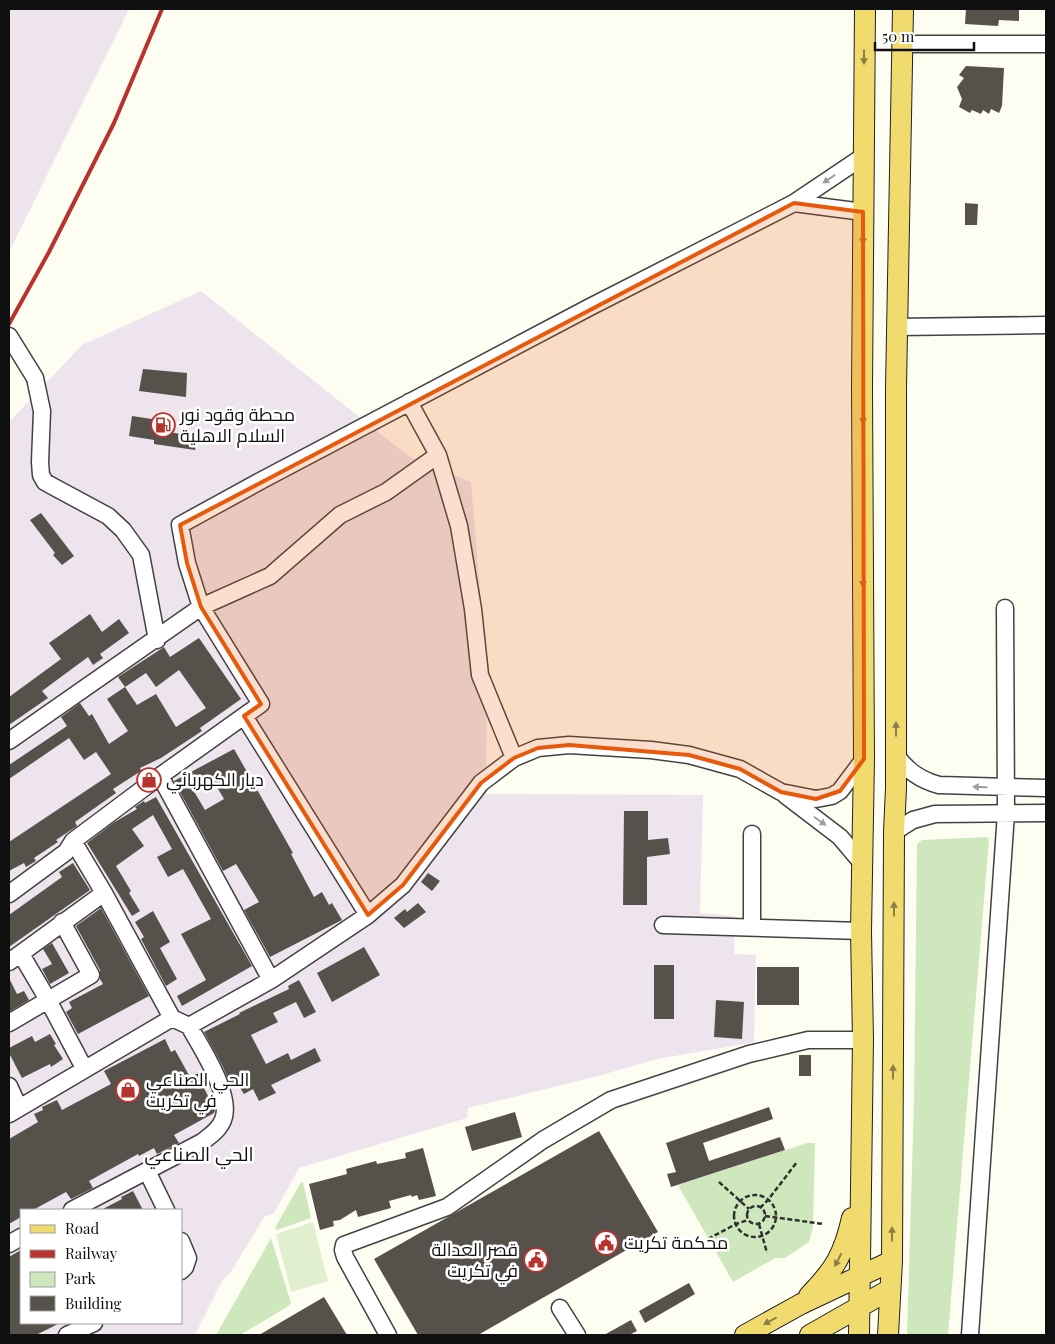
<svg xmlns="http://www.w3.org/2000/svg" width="1055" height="1344" font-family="'Playfair Display',Cairo,serif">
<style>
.industrial{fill:#ede4ed;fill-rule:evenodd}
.green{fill:#cfe7bd}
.pitch{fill:#e1efce}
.building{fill:#57514c;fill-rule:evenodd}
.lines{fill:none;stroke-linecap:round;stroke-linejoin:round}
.minor-casing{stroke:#424242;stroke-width:19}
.major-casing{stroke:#202020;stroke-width:22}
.path{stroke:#313131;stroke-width:2.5;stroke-dasharray:5 2.5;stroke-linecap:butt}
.minor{stroke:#fff;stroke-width:16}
.major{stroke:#f1db6f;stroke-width:20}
.rail{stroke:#b8322e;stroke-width:4}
.oneway{fill:#8b7f44}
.oneway2{fill:#9f9f9f}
.marked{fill:#e8590c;fill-opacity:0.2;stroke:#e8590c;stroke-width:4;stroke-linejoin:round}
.labels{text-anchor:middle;stroke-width:5;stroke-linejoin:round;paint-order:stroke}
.poi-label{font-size:18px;fill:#0f0f0f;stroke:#fff;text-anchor:start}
.neighbourhood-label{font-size:19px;fill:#0f0f0f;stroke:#fff}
</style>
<rect width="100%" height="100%" fill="#fefdf2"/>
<path class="industrial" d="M9,9H129L9,252Z
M201,291L411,458L471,482L487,676L486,794L703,795L700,913L735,916L734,954L756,955L754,1040L756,1042L657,1059L598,1076L468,1108L467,1118L299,1168L274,1213L264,1217L231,1272L223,1279L195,1335H9V422L82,345ZM21,1210H181V1323H21Z"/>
<path class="green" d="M987,837L989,839L948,1335H907L914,1101L917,844L922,840Z
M807,1143H815L813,1227L809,1242L785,1258H775L733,1282L678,1185Z
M301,1182H303L311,1218L277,1230L275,1228Z
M271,1238L291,1303L287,1307L240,1335H216Z"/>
<path class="pitch" d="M313,1222L328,1281L291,1292L276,1234Z"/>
<path class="building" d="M966,9H1019V21L999,20L998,26L965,24Z
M966,66L1004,68L1002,106L999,113L991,109L989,114L983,110L981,114L972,110L970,113L959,107L962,99L957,87L964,78L959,75Z
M965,203L978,204L977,225H965Z
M143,369L187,373L186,397L139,391Z
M132,416L165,421L163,431L198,437L195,450L154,444V440L129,436Z
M41,513L74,556L62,565L53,555L55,553L30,520Z
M90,614L102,632L119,619L129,633L100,654L103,658L93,665L88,657L42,691L48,698L9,725V697L61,659L49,643Z
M199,638L241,699L200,728L202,731L161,758L140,768L141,771L113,789L116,793L75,822L77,826L56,840L58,842L34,858L36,861L26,867L24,863L9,871V842L111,774L96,752L84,760L69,738L9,779V765L67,726L61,717L80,703L89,716L92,714L109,744L128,731L107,699L125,687L118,677L164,647L170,657ZM179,670L206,708L176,727L156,694L137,705L125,687L146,673L156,687Z
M234,749L293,853L291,854L314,897L322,892L329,905L332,903L342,920L270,957L244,910L259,902L236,864L223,871L174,781ZM211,777L224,799L205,810L192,788Z
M156,797L252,966L182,1006L177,996L206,980L181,934L211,919L183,869L168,877L157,857L172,849L153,815L132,829L144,846L116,866L131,891L129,893L140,911L132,916L87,843L113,823L137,809L135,807L144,801L145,803Z
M624,811H648V840L668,838L670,854L647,857V905H623Z
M73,863L90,890L9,947V915L62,877L59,872Z
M428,873L440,881L432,891L421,882Z
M418,903L426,912L404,928L394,918L405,909L407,912Z
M101,908L149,996L78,1034L66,1012L72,1008L69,1002L103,984L100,979V970L76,926Z
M153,911L170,942L160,948L177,979L166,986L141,939L144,937L135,922Z
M52,943L69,973L50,984L42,969L52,964L43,949Z
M364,947L380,975L332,1002L317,973Z
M654,965H674V1019H654Z
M757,967H799V1005H757Z
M9,978L17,994L24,991L29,1000L9,1012Z
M299,980L316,1012L304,1018L296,1002L273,1013L278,1022L251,1035L266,1064L288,1053L291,1060L315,1048L321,1061L271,1085L276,1093L259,1101L253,1089L244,1094L238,1085L231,1088L223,1067L204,1032L240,1014L239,1013L289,989L288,986Z
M716,1000L744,1002L742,1039L714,1037Z
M50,1034L56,1044L54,1045L63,1059L51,1067L50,1064L22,1078L9,1053V1048L32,1036L35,1042Z
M165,1039L171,1052L175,1050L190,1077L203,1071L208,1084L203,1086L215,1110L214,1113L174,1135L179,1143L157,1154L154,1148L139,1156L138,1154L89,1181L93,1188L71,1199L66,1192L33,1210H21V1217L9,1224V1139L38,1122L34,1114L43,1110L42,1107L57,1100L62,1110L111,1084L104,1071Z
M799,1055H811V1076H799Z
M769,1107L773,1119L703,1143L709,1161L780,1137L785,1150L671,1187L667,1174L676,1172L666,1143Z
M515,1112L522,1137L472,1151L465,1127Z
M599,1131L658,1232L478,1335H418L374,1259Z
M423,1148L436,1196L419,1200L417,1195L412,1197L411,1195L389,1201L391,1208L358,1217L356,1210L340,1220L333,1221L334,1226L320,1230L309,1184L347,1174L346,1169L376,1161L377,1164L406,1158L405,1153Z
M133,1191L143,1210H101L122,1199L121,1197Z
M21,1250V1323H60L36,1335H9V1257Z
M689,1283L695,1294L645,1323L639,1311Z
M324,1297L347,1335H259Z
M631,1320L637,1331L629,1335H604Z"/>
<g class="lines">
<g class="minor-casing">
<path id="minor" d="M903,44H1046
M794,203L863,212
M897,327L1046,325
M9,336L35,378L42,411L40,462L41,475L45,482L54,487L108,516L123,530L141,555L157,640
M438,455L459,526L473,609L480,675L514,758
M9,741L201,607L270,576L340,515L386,492L438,455L409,402
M896,755C907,771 920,780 939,785L1046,788
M160,776L244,716
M785,795L840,837L862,863
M894,832L913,820L935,814L1046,813
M73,841L104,893L172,1018
M9,894L66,852L73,841L160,776L271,980
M368,915L244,716L261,704L201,607L187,563L180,525L264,479L590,307L794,203L864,156
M663,925L861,931
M752,928V834
M21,954L48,1000L84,1068
M9,962L104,893
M9,1023L91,975L62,922
M9,1086L19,1108
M9,1114L172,1018L189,1026L271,980L368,915L403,885L481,783L514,758L538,748L569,745L651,750L689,755L740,769L781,792L816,799L832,796L840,791L864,759
M147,1171L166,1210
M72,1210L202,1142C210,1136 219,1130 223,1120C233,1096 201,1047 189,1026
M181,1241L188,1258L185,1267L181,1271
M9,1244L21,1237
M560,1308L577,1335
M67,1335L94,1323
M388,1335L345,1257L343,1250L344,1245L447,1207L543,1140L611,1100L749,1054L808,1040H863
M970,1335L1006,813L1005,608"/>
</g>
<g class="major-casing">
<path id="major" d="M809,1296C835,1269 844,1254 852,1218
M745,1335L801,1304L892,1261
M810,1335L889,1290
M859,1335L863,1040L861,931L864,759L862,388L865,9
M888,1335L892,1261L894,832L896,788V388L903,9"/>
</g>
<path class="path" d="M719,1182L749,1209
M734 1216a21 21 0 1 1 42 0a21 21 0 1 1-42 0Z
M747 1215a9 9 0 1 1 18 0a9 9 0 1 1-18 0Z
M760,1208L768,1200L797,1162
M765,1216L823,1224
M759,1224L767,1253
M708,1239L736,1224L748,1220"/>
<use href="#minor" class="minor"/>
<use href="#major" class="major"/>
<path class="rail" d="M9,324L49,252L114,123L162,9"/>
</g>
<defs><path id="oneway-solid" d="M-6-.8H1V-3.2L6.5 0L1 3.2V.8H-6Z" transform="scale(1.25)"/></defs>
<g class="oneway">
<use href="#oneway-solid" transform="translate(864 57) rotate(90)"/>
<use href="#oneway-solid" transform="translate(863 237) rotate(90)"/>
<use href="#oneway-solid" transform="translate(863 417) rotate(90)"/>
<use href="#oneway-solid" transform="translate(863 580) rotate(90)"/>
<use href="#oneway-solid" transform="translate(896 729) rotate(-90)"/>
<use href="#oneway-solid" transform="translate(894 909) rotate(-90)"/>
<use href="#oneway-solid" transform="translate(893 1072) rotate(-90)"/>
<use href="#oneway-solid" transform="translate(892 1234) rotate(-90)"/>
<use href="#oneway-solid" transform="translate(838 1260) rotate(117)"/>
<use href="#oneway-solid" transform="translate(770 1321) rotate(151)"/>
</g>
<g class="oneway2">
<use href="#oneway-solid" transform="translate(829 179) rotate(146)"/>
<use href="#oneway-solid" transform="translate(980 787) rotate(-178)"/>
<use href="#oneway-solid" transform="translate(820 821) rotate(35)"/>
</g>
<path class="marked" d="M794,203L863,212L864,759L840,791L816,799L781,792L740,769L689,755L569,745L538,748L514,758L481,783L403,885L368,915L244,716L261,704L201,607L187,563L180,525Z"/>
<defs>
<g id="fuel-ring" transform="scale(1.25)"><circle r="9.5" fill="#fff" stroke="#b8322e" stroke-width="1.5"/><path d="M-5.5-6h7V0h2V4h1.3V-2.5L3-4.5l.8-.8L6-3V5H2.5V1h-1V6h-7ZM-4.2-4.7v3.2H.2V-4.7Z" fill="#b8322e"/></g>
<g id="shop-ring" transform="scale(1.25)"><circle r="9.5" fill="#fff" stroke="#b8322e" stroke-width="1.5"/><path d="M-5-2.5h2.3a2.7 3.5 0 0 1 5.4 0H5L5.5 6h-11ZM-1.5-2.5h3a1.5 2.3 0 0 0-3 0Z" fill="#b8322e"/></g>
<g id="civic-ring" transform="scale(1.25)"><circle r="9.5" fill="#fff" stroke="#b8322e" stroke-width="1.5"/><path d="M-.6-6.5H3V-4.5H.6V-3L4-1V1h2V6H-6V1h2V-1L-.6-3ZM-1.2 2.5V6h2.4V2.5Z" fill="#b8322e"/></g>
</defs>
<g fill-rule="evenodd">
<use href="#fuel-ring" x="163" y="425"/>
<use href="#shop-ring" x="149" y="780"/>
<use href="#shop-ring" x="128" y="1090"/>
<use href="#civic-ring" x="606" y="1243"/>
<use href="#civic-ring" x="536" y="1260"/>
</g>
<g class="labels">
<g class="poi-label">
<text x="180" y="421">محطة وقود نور<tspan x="180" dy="21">السلام الاهلية</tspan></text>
<text x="166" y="786">ديار الكهربائي</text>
<text x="146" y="1086">الحي الصناعي<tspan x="146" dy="21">في تكريت</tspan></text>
<text x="624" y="1249">محكمة تكريت</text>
<text x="518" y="1256" text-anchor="end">قصر العدالة<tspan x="518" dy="21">في تكريت</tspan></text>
</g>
<g class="neighbourhood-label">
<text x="199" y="1161">الحي الصناعي</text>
</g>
</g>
<rect width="1055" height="1344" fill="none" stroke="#0f0f0f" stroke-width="20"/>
<rect x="20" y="1209" width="162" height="115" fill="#ffffff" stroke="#9f9f9f"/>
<rect x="30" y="1225" width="25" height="8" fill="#f1db6f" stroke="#9f9f9f"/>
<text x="65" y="1234" font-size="15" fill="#0f0f0f">Road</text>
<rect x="30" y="1250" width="25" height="8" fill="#b8322e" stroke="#9f9f9f"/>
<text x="65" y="1259" font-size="15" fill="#0f0f0f">Railway</text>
<rect x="30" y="1272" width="25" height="15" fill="#cfe7bd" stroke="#9f9f9f"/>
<text x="65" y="1284" font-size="15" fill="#0f0f0f">Park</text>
<rect x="30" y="1296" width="25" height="15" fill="#57514c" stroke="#9f9f9f"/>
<text x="65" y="1309" font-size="15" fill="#0f0f0f">Building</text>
<path d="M875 42v8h99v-8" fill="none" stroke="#0f0f0f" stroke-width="2.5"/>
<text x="882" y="42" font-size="15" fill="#0f0f0f" stroke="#ffffff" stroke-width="4" paint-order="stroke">50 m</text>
</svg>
